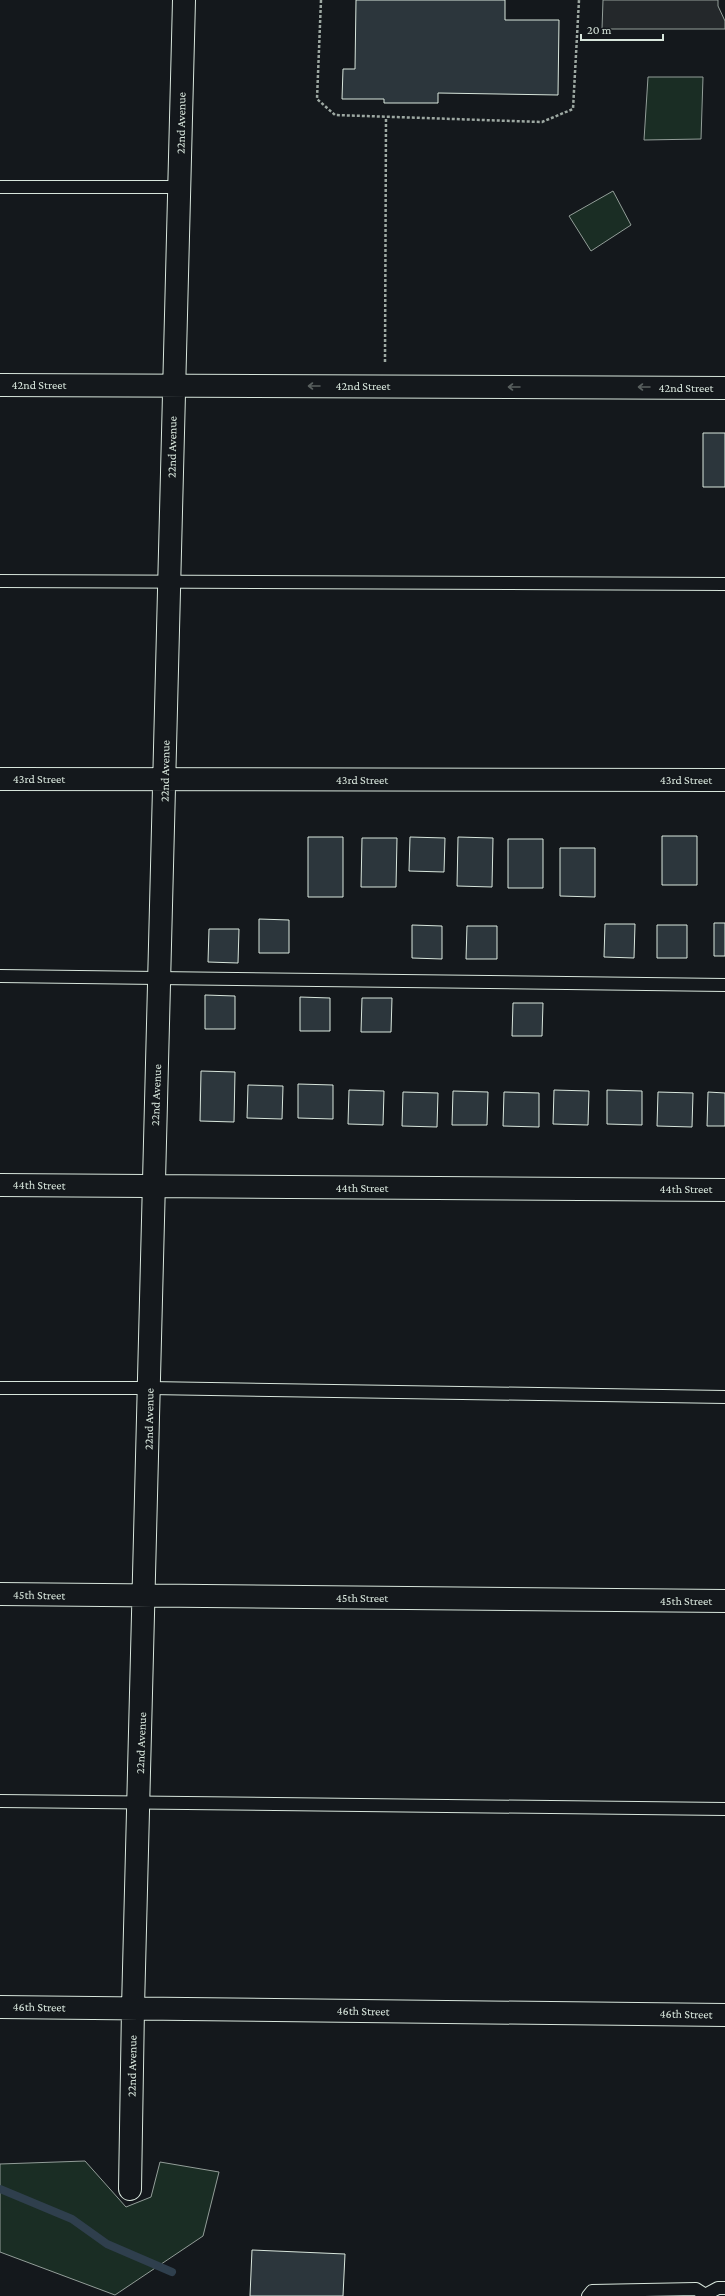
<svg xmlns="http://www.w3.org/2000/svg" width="725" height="2296" font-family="'Crimson Pro',serif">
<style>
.green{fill:#1a2d24;stroke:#939e99}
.parking{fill:#24282b;stroke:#939e99}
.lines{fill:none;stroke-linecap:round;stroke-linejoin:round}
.stream{stroke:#2f3f4d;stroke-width:8}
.building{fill:#2c363c;stroke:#d8e6dc}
.service-casing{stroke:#d8e6dc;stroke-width:14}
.minor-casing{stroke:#d8e6dc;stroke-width:24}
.path{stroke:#9da8a2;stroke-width:2.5;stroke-dasharray:3 2;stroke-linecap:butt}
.service{stroke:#14181c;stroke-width:12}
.minor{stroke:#14181c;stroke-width:22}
.oneway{stroke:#59605f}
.labels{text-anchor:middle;stroke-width:3;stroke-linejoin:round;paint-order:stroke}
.street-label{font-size:12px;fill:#d8e6dc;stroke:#14181c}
</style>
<rect width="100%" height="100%" fill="#14181c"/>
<path class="green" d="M648,77H703L701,139L644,140Z
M613,191L631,225L591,251L569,216Z
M85,2161L126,2207L151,2197L160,2162L219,2172L203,2236L115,2295L0,2252V2164Z"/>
<path class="parking" d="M603,0H718V6L725,21V29H602Z"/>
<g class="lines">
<path class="stream" d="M0,2189L72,2219L107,2244L172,2272"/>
</g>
<path class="building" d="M356,0H505V20H559L558,95L438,93V103H384V99H342L343,69H355Z
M703,433H725V487H703Z
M662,836H697V885H662Z
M308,837H343V897H308Z
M410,837L445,838L444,872L409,871Z
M458,837L493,838L492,887L457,886Z
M362,838H397L396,887H361Z
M508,839H543V888H508Z
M560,848H595V897L560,896Z
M259,919L289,920V953H259Z
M714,923H725V956H714Z
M605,924H635L634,958L604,957Z
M412,925L442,926V959L412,958Z
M657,925H687V958H657Z
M467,926H497V959H466Z
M209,929H239L238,963L208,962Z
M205,995L235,996V1029H205Z
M300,997L330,998V1031H300Z
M362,998H392L391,1032H361Z
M513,1003H543L542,1036H512Z
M201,1071L235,1072L234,1122L200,1121Z
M298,1084L333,1085V1119L298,1118Z
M248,1085L283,1086L282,1119L247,1118Z
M349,1090L384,1091L383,1125L348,1124Z
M554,1090L589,1091L588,1125L553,1124Z
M607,1090L642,1091V1125L607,1124Z
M453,1091L488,1092L487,1125H452Z
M403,1092L438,1093L437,1127L402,1126Z
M504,1092L539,1093V1127L503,1126Z
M658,1092L693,1093L692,1127L657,1126Z
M708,1092L725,1093V1126H707Z
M252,2250L345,2254L343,2296H250Z"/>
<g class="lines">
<g class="service-casing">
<path id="service" d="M0,187H179
M0,581L725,584
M0,976L725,985
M0,1388H150L725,1397
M0,1801L725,1809
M705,2295L718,2288H725
M588,2296L592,2291L696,2289L707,2296"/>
</g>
<g class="minor-casing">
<path id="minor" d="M0,385L725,388
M0,779L725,780
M0,1185L725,1190
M0,1594L725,1601
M0,2007L725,2015
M130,2189L133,2008L184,0"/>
</g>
<path class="path" d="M321,0L317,99L335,115L542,122L573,109L579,0
M385,362L386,117"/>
<use href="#service" class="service"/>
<use href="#minor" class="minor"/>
</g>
<defs><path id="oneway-shaft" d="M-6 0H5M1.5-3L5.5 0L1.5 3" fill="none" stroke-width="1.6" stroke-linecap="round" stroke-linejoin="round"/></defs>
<g class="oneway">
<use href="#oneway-shaft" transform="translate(314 386) rotate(-180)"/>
<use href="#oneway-shaft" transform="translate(514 387) rotate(-180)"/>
<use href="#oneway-shaft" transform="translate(644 387) rotate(-180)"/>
</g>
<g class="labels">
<g class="street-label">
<text transform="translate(181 123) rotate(-89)" y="4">22nd Avenue</text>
<text x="39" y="389">42nd Street</text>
<text x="363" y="390">42nd Street</text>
<text x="686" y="392">42nd Street</text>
<text transform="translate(172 447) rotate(-89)" y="4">22nd Avenue</text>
<text transform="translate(165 771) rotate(-89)" y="4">22nd Avenue</text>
<text x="39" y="783">43rd Street</text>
<text x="362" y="784">43rd Street</text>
<text x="686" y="784">43rd Street</text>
<text transform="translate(156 1095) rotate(-88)" y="4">22nd Avenue</text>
<text transform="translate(39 1185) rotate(1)" y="4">44th Street</text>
<text x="362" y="1192">44th Street</text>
<text x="686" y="1193">44th Street</text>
<text transform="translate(149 1419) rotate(-89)" y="4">22nd Avenue</text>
<text transform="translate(39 1595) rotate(1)" y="4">45th Street</text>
<text x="362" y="1602">45th Street</text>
<text x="686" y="1605">45th Street</text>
<text transform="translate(141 1743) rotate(-88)" y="4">22nd Avenue</text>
<text transform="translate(39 2007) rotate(1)" y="4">46th Street</text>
<text transform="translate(363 2011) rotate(1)" y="4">46th Street</text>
<text transform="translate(686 2014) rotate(1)" y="4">46th Street</text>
<text transform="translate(132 2066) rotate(-89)" y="4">22nd Avenue</text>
</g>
</g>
<path d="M581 34v6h82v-6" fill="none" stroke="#d8e6dc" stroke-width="2"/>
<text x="587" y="34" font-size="12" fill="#d8e6dc" stroke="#14181c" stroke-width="3" paint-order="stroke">20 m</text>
</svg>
